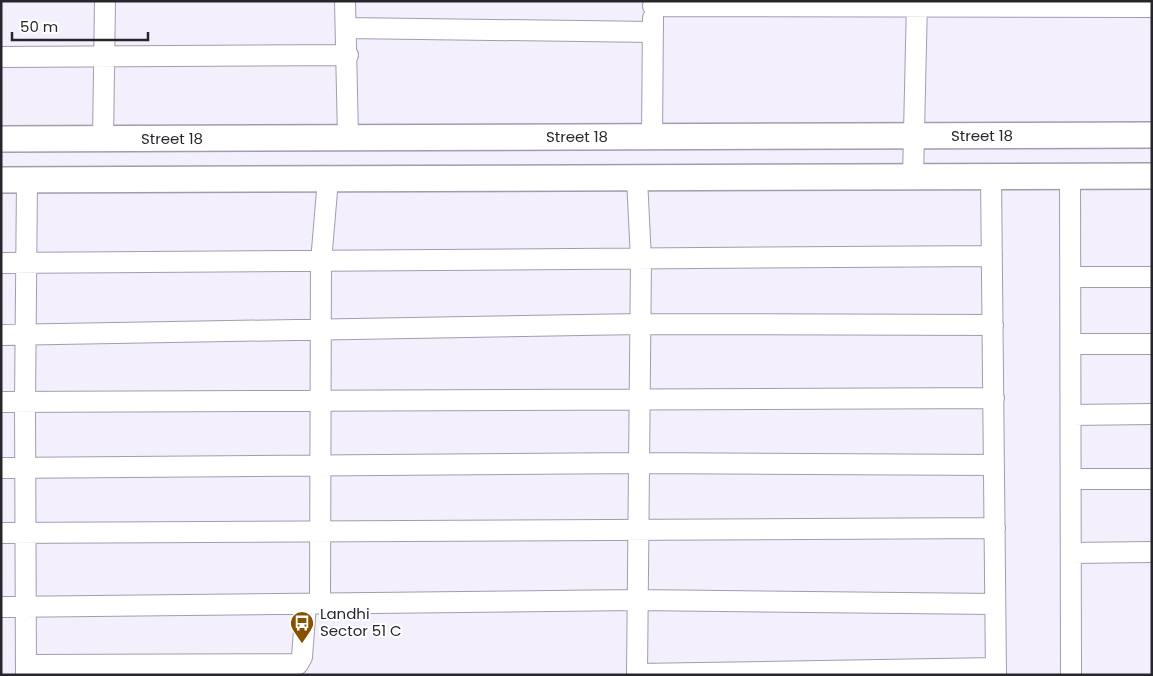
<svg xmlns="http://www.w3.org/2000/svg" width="1153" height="676" font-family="Poppins,sans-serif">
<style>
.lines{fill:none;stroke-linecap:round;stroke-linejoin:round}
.minor-casing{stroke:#a29dad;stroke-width:22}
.tertiary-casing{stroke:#a29dad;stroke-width:28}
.minor{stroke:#fff;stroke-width:20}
.tertiary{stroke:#fff;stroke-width:25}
.labels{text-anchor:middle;stroke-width:4;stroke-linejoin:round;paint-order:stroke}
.street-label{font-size:15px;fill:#28262d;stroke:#fff}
.poi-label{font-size:15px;fill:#28262d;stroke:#fff;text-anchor:start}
</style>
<rect width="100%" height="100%" fill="#f3effd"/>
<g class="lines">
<g class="minor-casing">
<path id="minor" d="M345,1L348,138
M653,6L1152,7
M347,28L653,32
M1,57L348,55
M652,137L653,18
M103,139L105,1
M991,176L996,675
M1070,176L1071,675
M913,177L917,1
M637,178L641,260L637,675
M1,263L992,256
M1071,277H1152
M1,335L641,324L993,325
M1071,344H1152
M1,402L994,398
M1071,415L1152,414
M1,468L640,463L994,465
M1071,479H1152
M1,533L995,528
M1071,553L1152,552
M320,604L321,262L328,179
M1,607L637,600L995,604
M26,665L298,664L302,657L306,604
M637,674L996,668
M26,675L25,403L27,180"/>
</g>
<g class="tertiary-casing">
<path id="tertiary" d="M1,139L1152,135
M1,180L1152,176"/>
</g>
<use href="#minor" class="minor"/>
<use href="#tertiary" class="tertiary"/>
</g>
<defs>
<g id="bus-pin" transform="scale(1.25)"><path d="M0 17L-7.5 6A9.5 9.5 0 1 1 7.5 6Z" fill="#875100" stroke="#fff"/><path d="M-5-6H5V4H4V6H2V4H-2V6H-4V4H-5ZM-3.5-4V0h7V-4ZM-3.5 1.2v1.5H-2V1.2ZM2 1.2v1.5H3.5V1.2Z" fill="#fff"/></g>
</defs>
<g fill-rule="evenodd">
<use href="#bus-pin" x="302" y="623"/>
</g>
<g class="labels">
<g class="street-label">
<text x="982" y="141">Street 18</text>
<text x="577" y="142">Street 18</text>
<text x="172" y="144">Street 18</text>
</g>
<g class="poi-label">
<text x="320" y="619">Landhi<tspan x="320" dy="17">Sector 51 C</tspan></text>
</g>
</g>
<rect width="1153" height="676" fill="none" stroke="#28262d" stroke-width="5"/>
<path d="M12 32v8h136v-8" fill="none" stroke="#28262d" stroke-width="2.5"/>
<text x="20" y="32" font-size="15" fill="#28262d" stroke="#ffffff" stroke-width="4" paint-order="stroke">50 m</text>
</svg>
